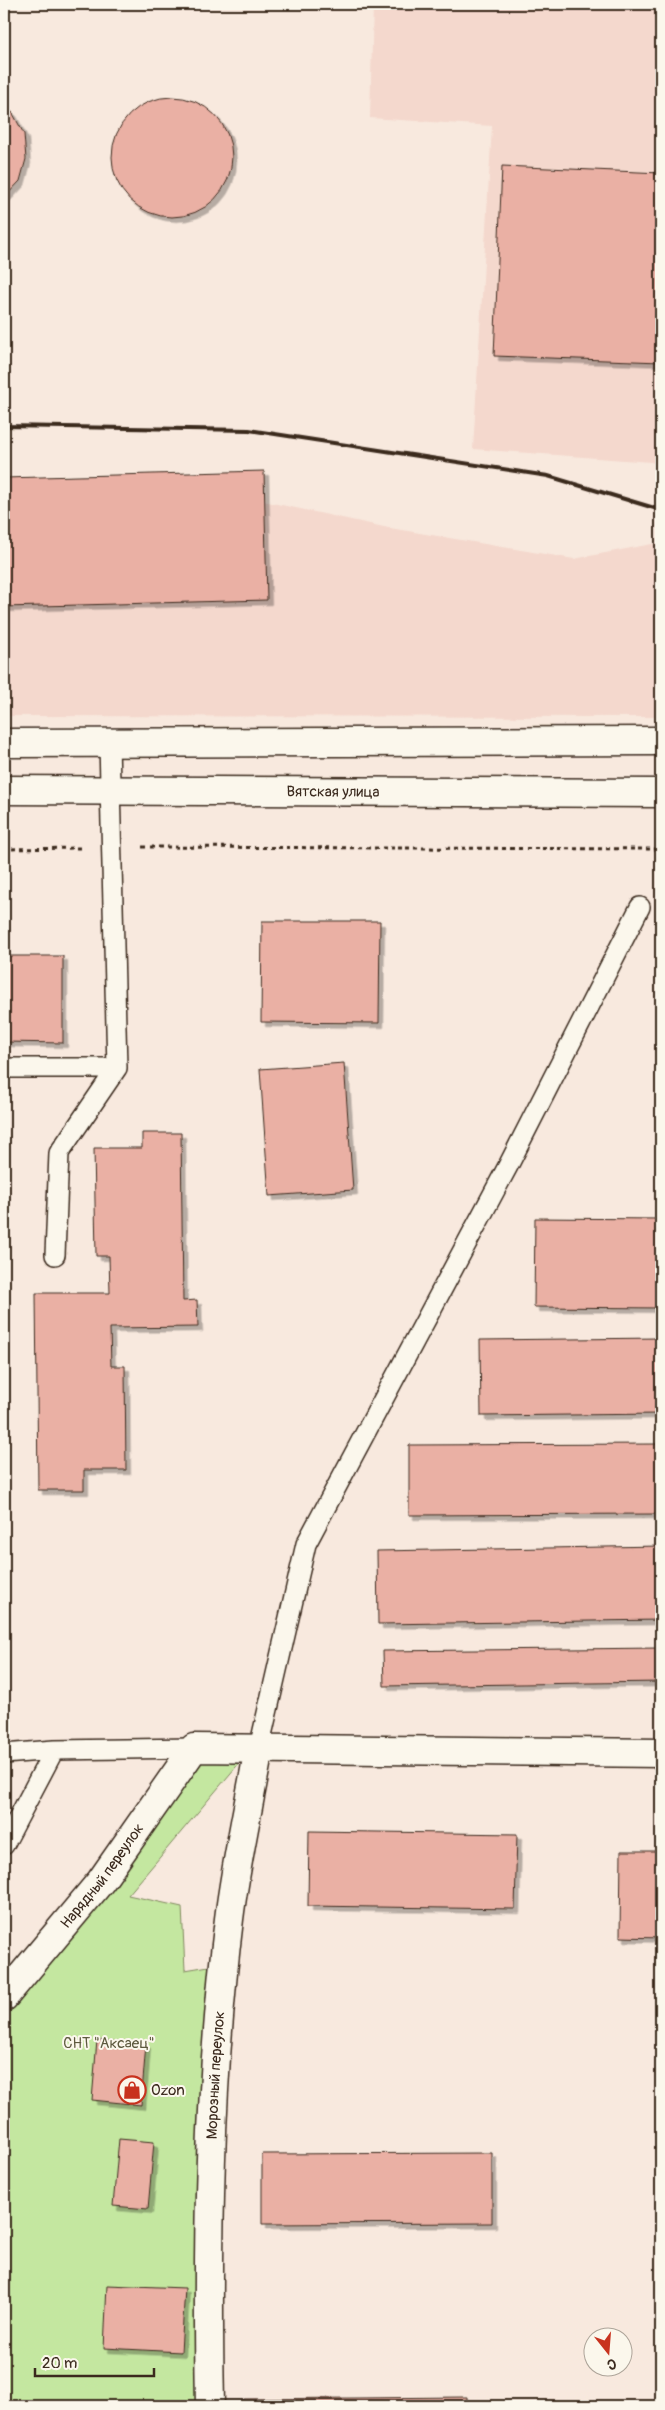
<svg xmlns="http://www.w3.org/2000/svg" width="665" height="2410" font-family="Pangolin,sans-serif">
<style>
.built{fill:#f4d8cd}
.green{fill:#c4e7a0;stroke:#80885f}
.building{fill:#eab0a4;stroke:#3b2a1e;filter:url(#shadow)}
.lines{fill:none;stroke-linecap:round;stroke-linejoin:round}
.lane-casing{stroke:#3b2a1e;stroke-width:22}
.street-casing{stroke:#3b2a1e;stroke-width:31}
.primary-casing{stroke:#3b2a1e;stroke-width:31}
.path{stroke:#3b2a1e;stroke-width:3;stroke-dasharray:4 4;stroke-linecap:butt}
.lane{stroke:#fbf7ec;stroke-width:19}
.street{stroke:#fbf7ec;stroke-width:28}
.primary{stroke:#fbf7ec;stroke-width:28}
.rail{stroke:#3b2a1e;stroke-width:4}
.labels{text-anchor:middle;stroke-width:4;stroke-linejoin:round;paint-order:stroke}
.street-label{font-size:15px;fill:#3b2a1e;stroke:#fbf7ec}
.park-label{font-size:15px;fill:#5d593e;stroke:#fbf7ec}
.poi-label{font-size:15px;fill:#3b2a1e;stroke:#fbf7ec;text-anchor:start}
</style>
<defs>
<filter id="shadow"><feDropShadow dx="4.5" dy="4.5" stdDeviation="0" flood-color="#0004"/></filter>
</defs>
<rect width="100%" height="100%" fill="#f8e9de"/>
<filter id="ink" filterUnits="userSpaceOnUse"><feTurbulence type="fractalNoise" baseFrequency=".02" numOctaves="2"/><feDisplacementMap in="SourceGraphic" scale="10" xChannelSelector="R" yChannelSelector="G"/><feConvolveMatrix kernelMatrix="1 2 1 2 8 2 1 2 1" color-interpolation-filters="sRGB"/></filter>
<g filter="url(#ink)">
<path class="built" d="M373,4H661V465L651,462L473,449L492,126L370,118Z
M240,496L384,527L574,559L657,543L661,545V717L4,716V507Z"/>
<path class="green" d="M198,1757L241,1761L128,1895L182,1907L185,1970L215,1965L205,2406H4V2006Z"/>
<path class="building" d="M112 157a60 60 0 1 1 120 0a60 60 0 1 1-120 0Z
M4,106L12,112L24,134L26,159L20,181L4,198Z
M502,166L661,173V362L494,356Z
M264,471L267,600L4,607V478Z
M262,921H380L379,1023L261,1022Z
M4,956H63V1043L4,1042Z
M344,1063L353,1190L269,1196L260,1069Z
M142,1133H181L183,1301L197,1300L198,1327L110,1328L111,1366H125L126,1470H84V1490H38L36,1293H110L109,1256H96L94,1148H142Z
M535,1218L661,1219V1308L534,1307Z
M661,1338V1414L481,1416L480,1340Z
M661,1444V1514L409,1515V1445Z
M661,1546V1620L378,1624L377,1551Z
M661,1648V1682L384,1686L383,1651Z
M309,1831L517,1834L515,1909L308,1906Z
M621,1851H661V1938L620,1937Z
M97,2040L146,2044L141,2105L92,2100Z
M119,2139L154,2142L148,2209L113,2206Z
M492,2153V2223L262,2224V2154Z
M107,2285L185,2288L181,2352L104,2348Z
M467,2397V2406H244V2399Z"/>
<g class="lines">
<g class="lane-casing">
<path id="lane" d="M4,1068H117L109,743
M55,1255L59,1153L117,1068
M259,1748L306,1544L508,1166L640,907
M4,1754L54,1750L194,1748
M4,1845L54,1750"/>
</g>
<g class="street-casing">
<g id="street">
<path id="s1" d="M4,1997L101,1881L194,1748L661,1753"/>
<path id="s2" d="M210,2406C207,2244 209,2080 229,1919C236,1862 249,1805 259,1748"/>
</g>
</g>
<g class="primary-casing">
<g id="primary">
<path d="M4,743L661,741"/>
<path id="s3" d="M4,790L661,793"/>
</g>
</g>
<path class="path" d="M142,847L661,849
M4,849L81,848"/>
<use href="#lane" class="lane"/>
<use href="#street" class="street"/>
<use href="#primary" class="primary"/>
<path class="rail" d="M4,426L249,430L548,476L661,510"/>
</g>
</g>
<defs>
<g id="shop-ring" transform="scale(1.4375)"><circle r="9.5" fill="#fbf7ec" stroke="#c8321e" stroke-width="1.5"/><path d="M-5-2.5h2.3a2.7 3.5 0 0 1 5.4 0H5L5.5 6h-11ZM-1.5-2.5h3a1.5 2.3 0 0 0-3 0Z" fill="#c8321e"/></g>
</defs>
<g fill-rule="evenodd">
<use href="#shop-ring" x="132" y="2090"/>
</g>
<g class="labels">
<g class="street-label">
<text dy="5" stroke="none"><textPath href="#s3" startOffset="329">Вятская улица</textPath></text>
<text dy="5" stroke="none"><textPath href="#s1" startOffset="156">Нарядный переулок</textPath></text>
<text dy="5" stroke="none"><textPath href="#s2" startOffset="331">Морозный переулок</textPath></text>
</g>
<g class="park-label">
<text x="109" y="2048">СНТ "Аксаец"</text>
</g>
<g class="poi-label">
<text x="151" y="2095">Ozon</text>
</g>
</g>
<rect width="665" height="2410" fill="none" stroke="#fbf7ec" stroke-width="20"/>
<rect x="10" y="10" width="645" height="2390" fill="none" stroke="#3b2a1e" stroke-width="2" filter="url(#ink)"/>
<g transform="translate(608 2352) rotate(163)"><circle r="24" fill="#fbf7ec" stroke="#aea59a"/>
<path d="M0-4L9 19L0 12L-9 19Z" fill="#c8321e"/>
<text y="-8" font-size="14" font-weight="bold" text-anchor="middle" fill="#3b2a1e">С</text>
</g>
<path d="M35 2368v8h119v-8" fill="none" stroke="#3b2a1e" stroke-width="2.5"/>
<text x="42" y="2368" font-size="15" fill="#3b2a1e" stroke="#fbf7ec" stroke-width="4" paint-order="stroke">20 m</text>
</svg>
